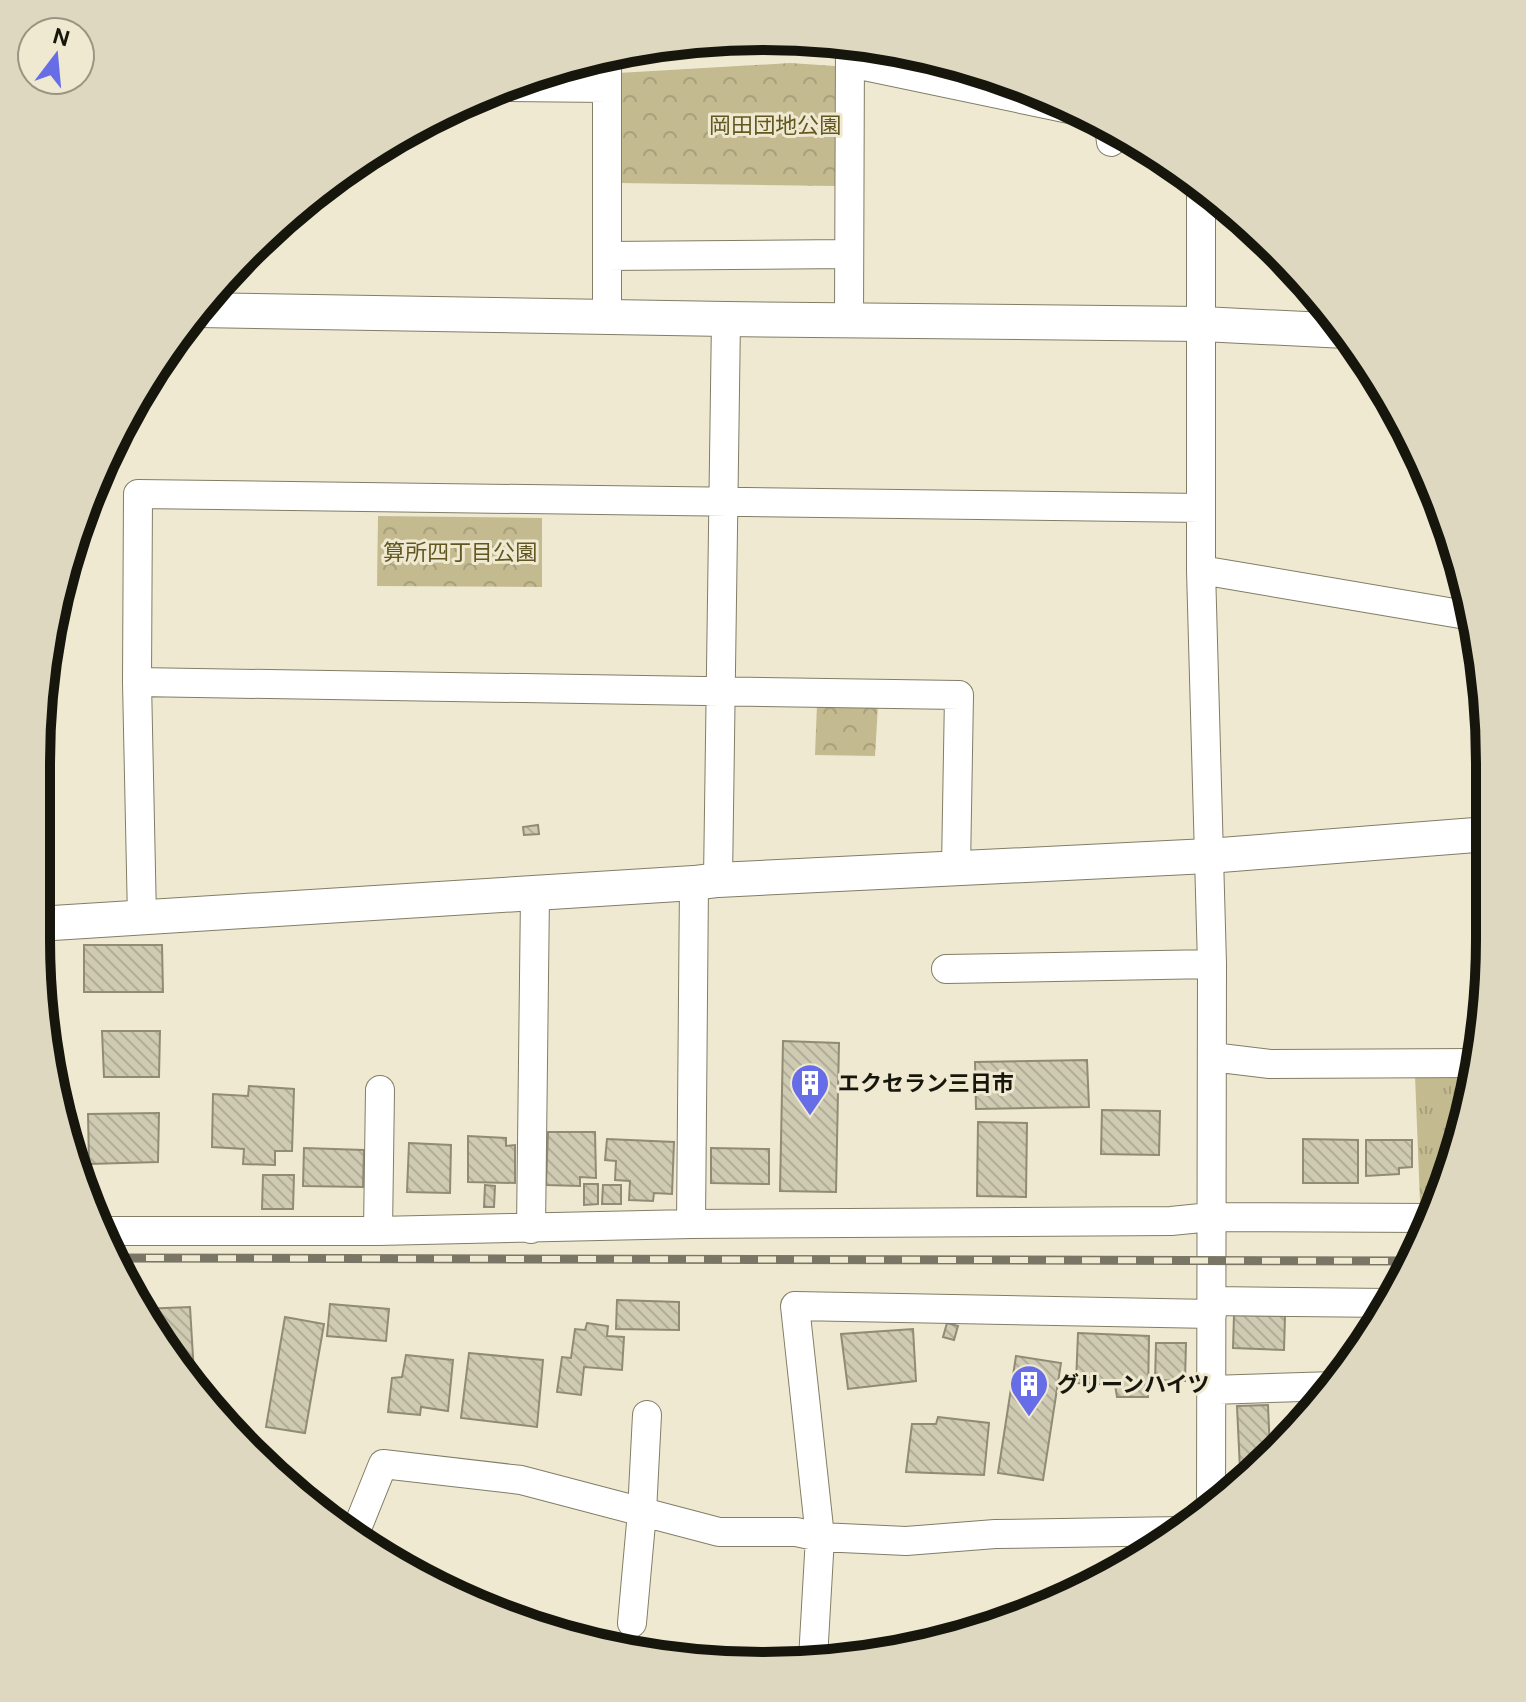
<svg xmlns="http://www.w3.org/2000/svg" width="1526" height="1702" font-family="'DM Sans','Noto Sans JP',sans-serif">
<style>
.grass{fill:url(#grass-tufts)}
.park{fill:url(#park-crowns)}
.building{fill:url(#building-back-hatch);stroke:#908b75;stroke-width:2}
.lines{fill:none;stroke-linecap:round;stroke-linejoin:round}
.minor-casing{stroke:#817d67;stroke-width:30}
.tertiary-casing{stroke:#817d67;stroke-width:36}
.minor{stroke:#fff;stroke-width:28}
.tertiary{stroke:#fff;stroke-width:34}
.rail-casing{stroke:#797666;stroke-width:9}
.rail{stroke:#efe9d1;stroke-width:6;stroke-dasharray:18;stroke-linecap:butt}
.labels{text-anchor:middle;stroke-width:6;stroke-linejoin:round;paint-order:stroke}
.park-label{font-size:22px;fill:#635721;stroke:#efe9d1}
.poi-label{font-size:22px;font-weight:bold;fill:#17160d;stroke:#efe9d1;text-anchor:start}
.rim{fill:none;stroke:#17160d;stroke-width:10}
</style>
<defs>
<pattern id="grass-tufts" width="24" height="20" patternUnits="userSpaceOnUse" patternTransform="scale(2)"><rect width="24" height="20" fill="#c4ba90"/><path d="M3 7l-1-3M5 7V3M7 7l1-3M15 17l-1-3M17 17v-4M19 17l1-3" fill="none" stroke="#a89f7b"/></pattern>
<pattern id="park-crowns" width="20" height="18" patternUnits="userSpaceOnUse" patternTransform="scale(2)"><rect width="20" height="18" fill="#c4ba90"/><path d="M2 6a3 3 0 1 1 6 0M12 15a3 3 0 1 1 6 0" fill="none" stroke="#a89f7b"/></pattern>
<pattern id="building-back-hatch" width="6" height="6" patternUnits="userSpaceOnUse" patternTransform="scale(2)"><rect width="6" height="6" fill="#cfcab2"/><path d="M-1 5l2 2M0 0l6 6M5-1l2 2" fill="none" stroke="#b1ad98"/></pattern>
</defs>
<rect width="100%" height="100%" fill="#efe9d1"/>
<path class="grass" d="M1460,1074L1463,1134L1437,1202H1420L1415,1075Z"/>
<path class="park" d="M790,63L835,66L836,186L617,183L618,73Z
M378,516L542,518V587L377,586Z
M817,704L878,705L875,756L815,755Z"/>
<path class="building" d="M538,825L539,834L524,835L523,827Z
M84,945H162L163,992H84Z
M102,1031H160L159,1077H104Z
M783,1041L839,1043L836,1192L780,1191Z
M1087,1060L1089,1107L976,1109L975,1062Z
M249,1086L294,1089L292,1151H275V1165L243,1164L244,1149L212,1147L213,1094L248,1096Z
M1102,1110L1160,1111L1159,1155L1101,1154Z
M159,1113L158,1162L89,1164L88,1114Z
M61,1114H76L78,1163Z
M978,1122L1027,1123L1026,1197L977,1196Z
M548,1132H595L596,1178L580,1177V1186L546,1185Z
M468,1136L506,1138V1146L515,1145V1183L468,1182Z
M607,1139L674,1142L672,1194L654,1193L653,1201L629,1200L630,1181L615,1180L616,1161L605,1160Z
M1303,1139L1358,1140V1183H1303Z
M1366,1140H1412V1167L1399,1168V1174L1366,1176Z
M409,1143L451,1145L450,1193L407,1192Z
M304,1148L364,1150L363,1187L303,1186Z
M711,1148L769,1149V1184L711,1183Z
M263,1175H294L293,1209H262Z
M584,1184H598V1204L584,1205Z
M485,1185L495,1186L494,1207H484Z
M603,1185H621V1204H602Z
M617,1300L679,1302V1330L616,1329Z
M330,1304L389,1309L386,1341L327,1336Z
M190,1307L195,1390L187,1382L141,1309Z
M1234,1315L1285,1316L1284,1350L1233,1348Z
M285,1317L324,1324L305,1433L266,1427Z
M587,1323L608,1326L607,1336L624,1337L622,1370L584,1367L581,1395L557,1392L562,1357L571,1358L575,1329L585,1330Z
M947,1323L958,1326L954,1340L943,1337Z
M913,1329L916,1381L848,1389L841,1334Z
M1078,1333L1149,1336L1148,1397H1117L1115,1385L1076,1383Z
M1156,1343H1186L1185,1381L1155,1380Z
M469,1353L543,1360L537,1427L461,1418Z
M406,1355L453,1360L448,1411L421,1407L420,1415L388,1412L392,1378L402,1377Z
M1016,1356L1061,1363L1043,1480L998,1473Z
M1268,1405L1270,1452L1252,1469L1240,1470L1237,1406Z
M938,1417L989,1423L984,1475L906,1472L912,1424H936Z"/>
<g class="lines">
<g class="minor-casing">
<path id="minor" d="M607,55V316
M850,63L1074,110
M504,87L607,88
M1109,126L1111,142
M1201,187V570L1212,964L1211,1510
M607,256L848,254
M849,321L850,42
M1201,570L1472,616
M137,682L959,695L956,868
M718,880L726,319
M142,918L137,682L138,494L1201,508
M946,969L1212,964
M1212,1057L1270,1064L1476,1063
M691,1224L694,883
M531,1229L535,894
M101,1231H378L691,1224L1171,1221L1211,1217L1431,1218
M378,1231L380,1090
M1212,1301L1389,1303
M1211,1390L1335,1386
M345,1531H356L383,1464L521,1480L719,1532H796L820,1537L906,1541L995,1534L1181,1531
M632,1623L642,1512L647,1415
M813,1659L820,1537L795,1306L1212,1314"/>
</g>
<g class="tertiary-casing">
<path id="tertiary" d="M198,310L726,319L1202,324L1346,331
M37,924L694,883L718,880L1208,856L1488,834"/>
</g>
<use href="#minor" class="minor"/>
<use href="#tertiary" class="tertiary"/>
<g class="rail-casing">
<path id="rail" d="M110,1258L1415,1261"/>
</g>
<use href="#rail" class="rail"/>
</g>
<defs>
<g id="building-pin" transform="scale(2)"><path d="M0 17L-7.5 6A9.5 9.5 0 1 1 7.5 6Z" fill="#676de6" stroke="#efe9d1"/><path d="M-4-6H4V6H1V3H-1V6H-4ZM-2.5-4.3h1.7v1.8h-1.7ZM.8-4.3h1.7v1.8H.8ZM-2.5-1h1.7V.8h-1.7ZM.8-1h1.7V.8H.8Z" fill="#fff"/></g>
</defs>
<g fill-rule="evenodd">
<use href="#building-pin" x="810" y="1083"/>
<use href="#building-pin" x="1029" y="1384"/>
</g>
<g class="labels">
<g class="park-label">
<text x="775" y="133">岡田団地公園</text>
<text x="460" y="560">算所四丁目公園</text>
</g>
<g class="poi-label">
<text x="838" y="1091">エクセラン三日市</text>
<text x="1057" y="1392">グリーンハイツ</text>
</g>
</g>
<path d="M0 0H1526V1702H0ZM763 50H763A713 713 0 0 1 1476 763V939A713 713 0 0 1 763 1652H763A713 713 0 0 1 50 939V763A713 713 0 0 1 763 50Z" fill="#ded8c1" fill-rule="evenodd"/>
<path class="rim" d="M763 50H763A713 713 0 0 1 1476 763V939A713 713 0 0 1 763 1652H763A713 713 0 0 1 50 939V763A713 713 0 0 1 763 50Z"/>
<g transform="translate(56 56) rotate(16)"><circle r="38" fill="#efe9d1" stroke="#999583" stroke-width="2"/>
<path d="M0-6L14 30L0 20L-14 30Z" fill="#676de6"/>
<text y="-12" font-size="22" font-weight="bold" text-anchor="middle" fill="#17160d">N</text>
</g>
</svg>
